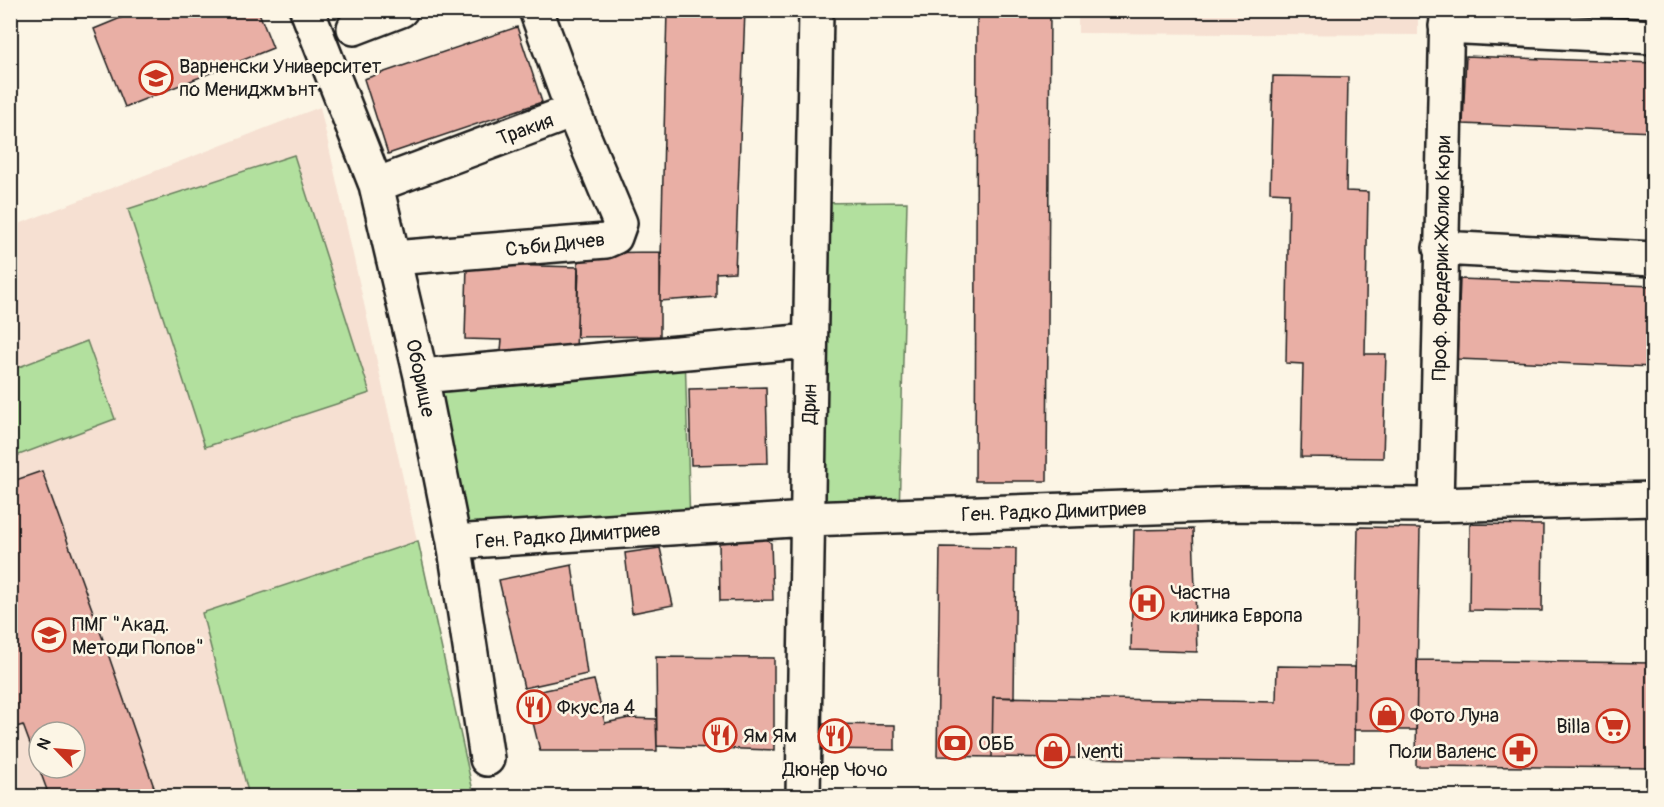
<svg xmlns="http://www.w3.org/2000/svg" width="1664" height="807" font-family="Pangolin,sans-serif">
<style>
.built{fill:#f6e0d2;fill-rule:evenodd}
.green{fill:#b2e09e;stroke:#677e5d;stroke-width:1.5}
.building{fill:#e9afa5;stroke:#1c1c1c;stroke-width:1.5;fill-rule:evenodd}
.lines{fill:none;stroke-linecap:round;stroke-linejoin:round}
.minor-casing{stroke:#1c1c1c;stroke-width:38}
.minor{stroke:#fcf5e5;stroke-width:33}
.labels{text-anchor:middle;stroke-width:5;stroke-linejoin:round;paint-order:stroke}
.poi-label{font-size:20px;fill:#1c1c1c;stroke:#fcf5e5;text-anchor:start}
.street-label{font-size:20px;fill:#1c1c1c;stroke:#fcf5e5}
</style>
<rect width="100%" height="100%" fill="#fcf5e5"/>
<filter id="ink" filterUnits="userSpaceOnUse"><feTurbulence type="fractalNoise" baseFrequency=".0167" numOctaves="2"/><feDisplacementMap in="SourceGraphic" scale="12" xChannelSelector="R" yChannelSelector="G"/><feConvolveMatrix kernelMatrix="1 2 1 2 8 2 1 2 1" color-interpolation-filters="sRGB"/></filter>
<g filter="url(#ink)">
<path class="built" d="M1078,11H1418V35L1078,33Z
M320,107L473,791L431,796H11V227ZM39,732H75V768H39Z"/>
<path class="green" d="M294,155L370,393L205,447L128,209Z
M907,202L899,516L807,519L813,203Z
M87,341L115,419L11,458V370Z
M685,352L690,526L454,542L421,376Z
M418,541L473,791L431,796H249L202,613Z"/>
<path class="building" d="M140,10H258L273,48L125,107L94,29Z
M667,10H745L735,272L716,273V297L660,301Z
M977,10H1050L1047,481H975Z
M517,27L542,102L388,154L364,79Z
M1466,56L1654,63V132L1463,124Z
M1273,76L1348,77L1346,191L1368,192L1365,354H1386L1383,458L1301,457L1303,364L1286,363L1289,193L1270,192Z
M660,252V336L577,337L578,253Z
M467,264L579,267L576,351L501,350L502,340L465,339Z
M1460,279L1654,286V367L1457,359Z
M766,387L768,463L691,465L689,389Z
M42,471L105,645L157,796H28L47,790L23,725L10,729V482ZM39,732H75V768H39Z
M1470,524L1543,525L1542,611L1469,610Z
M1358,527L1420,528L1416,730H1354Z
M1193,529L1197,652L1131,650L1134,530Z
M758,532L771,543L773,600L720,601L719,540Z
M940,547L1016,548L1014,698L993,697L992,757L937,756Z
M660,548L673,605L632,613L625,553Z
M572,565L587,674L524,688L499,580Z
M656,657L774,658V750L657,746Z
M1417,660L1654,663V768L1416,766Z
M1277,666L1355,667L1354,762L992,757L993,697L1276,702Z
M594,680L605,723L629,718L656,719L657,751H540L526,694Z
M824,724L895,725V750L823,749Z"/>
<g class="lines">
<g class="minor-casing">
<path id="minor" d="M307,10L376,185L421,376L454,542L487,759
M1446,26L1654,37
M354,28L401,10
M376,185L573,111L536,10
M1440,248L1654,259
M393,258L606,241L615,237L620,223L573,111
M421,376L810,341
M1436,505L1447,10
M454,542L807,519L1241,504L1436,505L1654,499
M803,796L816,10"/>
</g>
<use href="#minor" class="minor"/>
</g>
</g>
<defs>
<g id="university-ring" transform="scale(1.725)"><circle r="9.5" fill="#fcf5e5" stroke="#c8321e" stroke-width="1.5"/><path d="M0-5L7-2L0 1L-7-2ZM-4 1L0 2.5L4 1V4Q0 6-4 4Z" fill="#c8321e"/></g>
<g id="hospital-ring" transform="scale(1.725)"><circle r="9.5" fill="#fcf5e5" stroke="#c8321e" stroke-width="1.5"/><path d="M-5-5h3v3.5h4V-5h3V5h-3V1.5h-4V5h-3Z" fill="#c8321e"/></g>
<g id="school-ring" transform="scale(1.725)"><circle r="9.5" fill="#fcf5e5" stroke="#c8321e" stroke-width="1.5"/><path d="M0-5L7-2L0 1L-7-2ZM-4 1L0 2.5L4 1V4Q0 6-4 4Z" fill="#c8321e"/></g>
<g id="restaurant-ring" transform="scale(1.725)"><circle r="9.5" fill="#fcf5e5" stroke="#c8321e" stroke-width="1.5"/><path d="M-5-6h1v4h1v-4h1v4h1v-4h1v5L-1.5 .5V6h-2V.5L-5-1ZM5-6V6H3V1.5H1.5Q1.5-4 5-6Z" fill="#c8321e"/></g>
<g id="shop-ring" transform="scale(1.725)"><circle r="9.5" fill="#fcf5e5" stroke="#c8321e" stroke-width="1.5"/><path d="M-5-2.5h2.3a2.7 3.5 0 0 1 5.4 0H5L5.5 6h-11ZM-1.5-2.5h3a1.5 2.3 0 0 0-3 0Z" fill="#c8321e"/></g>
<g id="supermarket-ring" transform="scale(1.725)"><circle r="9.5" fill="#fcf5e5" stroke="#c8321e" stroke-width="1.5"/><path d="M-6-5.5h2.5l.6 2H6L4.5 2H-2.5L-4.4-4H-6ZM-1.5 3.2a1.3 1.3 0 1 0 .1 0ZM3 3.2a1.3 1.3 0 1 0 .1 0Z" fill="#c8321e"/></g>
<g id="bank-ring" transform="scale(1.725)"><circle r="9.5" fill="#fcf5e5" stroke="#c8321e" stroke-width="1.5"/><path d="M-6-4H6V4H-6ZM0-2.3a2.3 2.3 0 1 0 0 4.6a2.3 2.3 0 1 0 0-4.6Z" fill="#c8321e"/></g>
<g id="pharmacy-ring" transform="scale(1.725)"><circle r="9.5" fill="#fcf5e5" stroke="#c8321e" stroke-width="1.5"/><path d="M-2-6h4v4h4v4h-4v4h-4v-4h-4v-4h4Z" fill="#c8321e"/></g>
</defs>
<g fill-rule="evenodd">
<use href="#university-ring" x="156" y="78"/>
<use href="#hospital-ring" x="1147" y="603"/>
<use href="#school-ring" x="49" y="635"/>
<use href="#restaurant-ring" x="534" y="707"/>
<use href="#shop-ring" x="1387" y="715"/>
<use href="#supermarket-ring" x="1613" y="726"/>
<use href="#restaurant-ring" x="720" y="735"/>
<use href="#restaurant-ring" x="835" y="736"/>
<use href="#bank-ring" x="955" y="743"/>
<use href="#shop-ring" x="1053" y="751"/>
<use href="#pharmacy-ring" x="1520" y="751"/>
</g>
<g class="labels">
<g class="poi-label">
<text x="179" y="73">Варненски Университет<tspan x="179" dy="23">по Мениджмънт</tspan></text>
<text x="1170" y="599">Частна<tspan x="1170" dy="23">клиника Европа</tspan></text>
<text x="72" y="631">ПМГ "Акад.<tspan x="72" dy="23">Методи Попов"</tspan></text>
<text x="557" y="714">Фкусла 4</text>
<text x="1410" y="722">Фото Луна</text>
<text x="1590" y="733" text-anchor="end">Billa</text>
<text x="743" y="742">Ям Ям</text>
<text x="978" y="750">ОББ</text>
<text x="1076" y="758">Iventi</text>
<text x="1497" y="758" text-anchor="end">Поли Валенс</text>
<text x="835" y="776" text-anchor="middle">Дюнер Чочо</text>
</g>
<g class="street-label">
<text transform="translate(525 129) rotate(-20)" y="7">Тракия</text>
<text transform="translate(555 244) rotate(-6)" y="7">Съби Дичев</text>
<text transform="translate(1441 258) rotate(-89)" y="7">Проф. Фредерик Жолио Кюри</text>
<text transform="translate(421 378) rotate(78)" y="7">Оборище</text>
<text transform="translate(809 404) rotate(-89)" y="7">Дрин</text>
<text transform="translate(1054 511) rotate(-2)" y="7">Ген. Радко Димитриев</text>
<text transform="translate(568 535) rotate(-4)" y="7">Ген. Радко Димитриев</text>
</g>
</g>
<rect width="1664" height="807" fill="none" stroke="#fcf5e5" stroke-width="36"/>
<rect x="18" y="18" width="1628" height="771" fill="none" stroke="#1c1c1c" stroke-width="2" filter="url(#ink)"/>
<g transform="translate(57 750) rotate(295)"><circle r="28" fill="#fcf5e5" stroke="#a29e95" stroke-width="1.5"/>
<path d="M0-4.5L10 22L0 15L-10 22Z" fill="#c8321e"/>
<text y="-9" font-size="16" font-weight="bold" text-anchor="middle" fill="#1c1c1c">N</text>
</g>
</svg>
